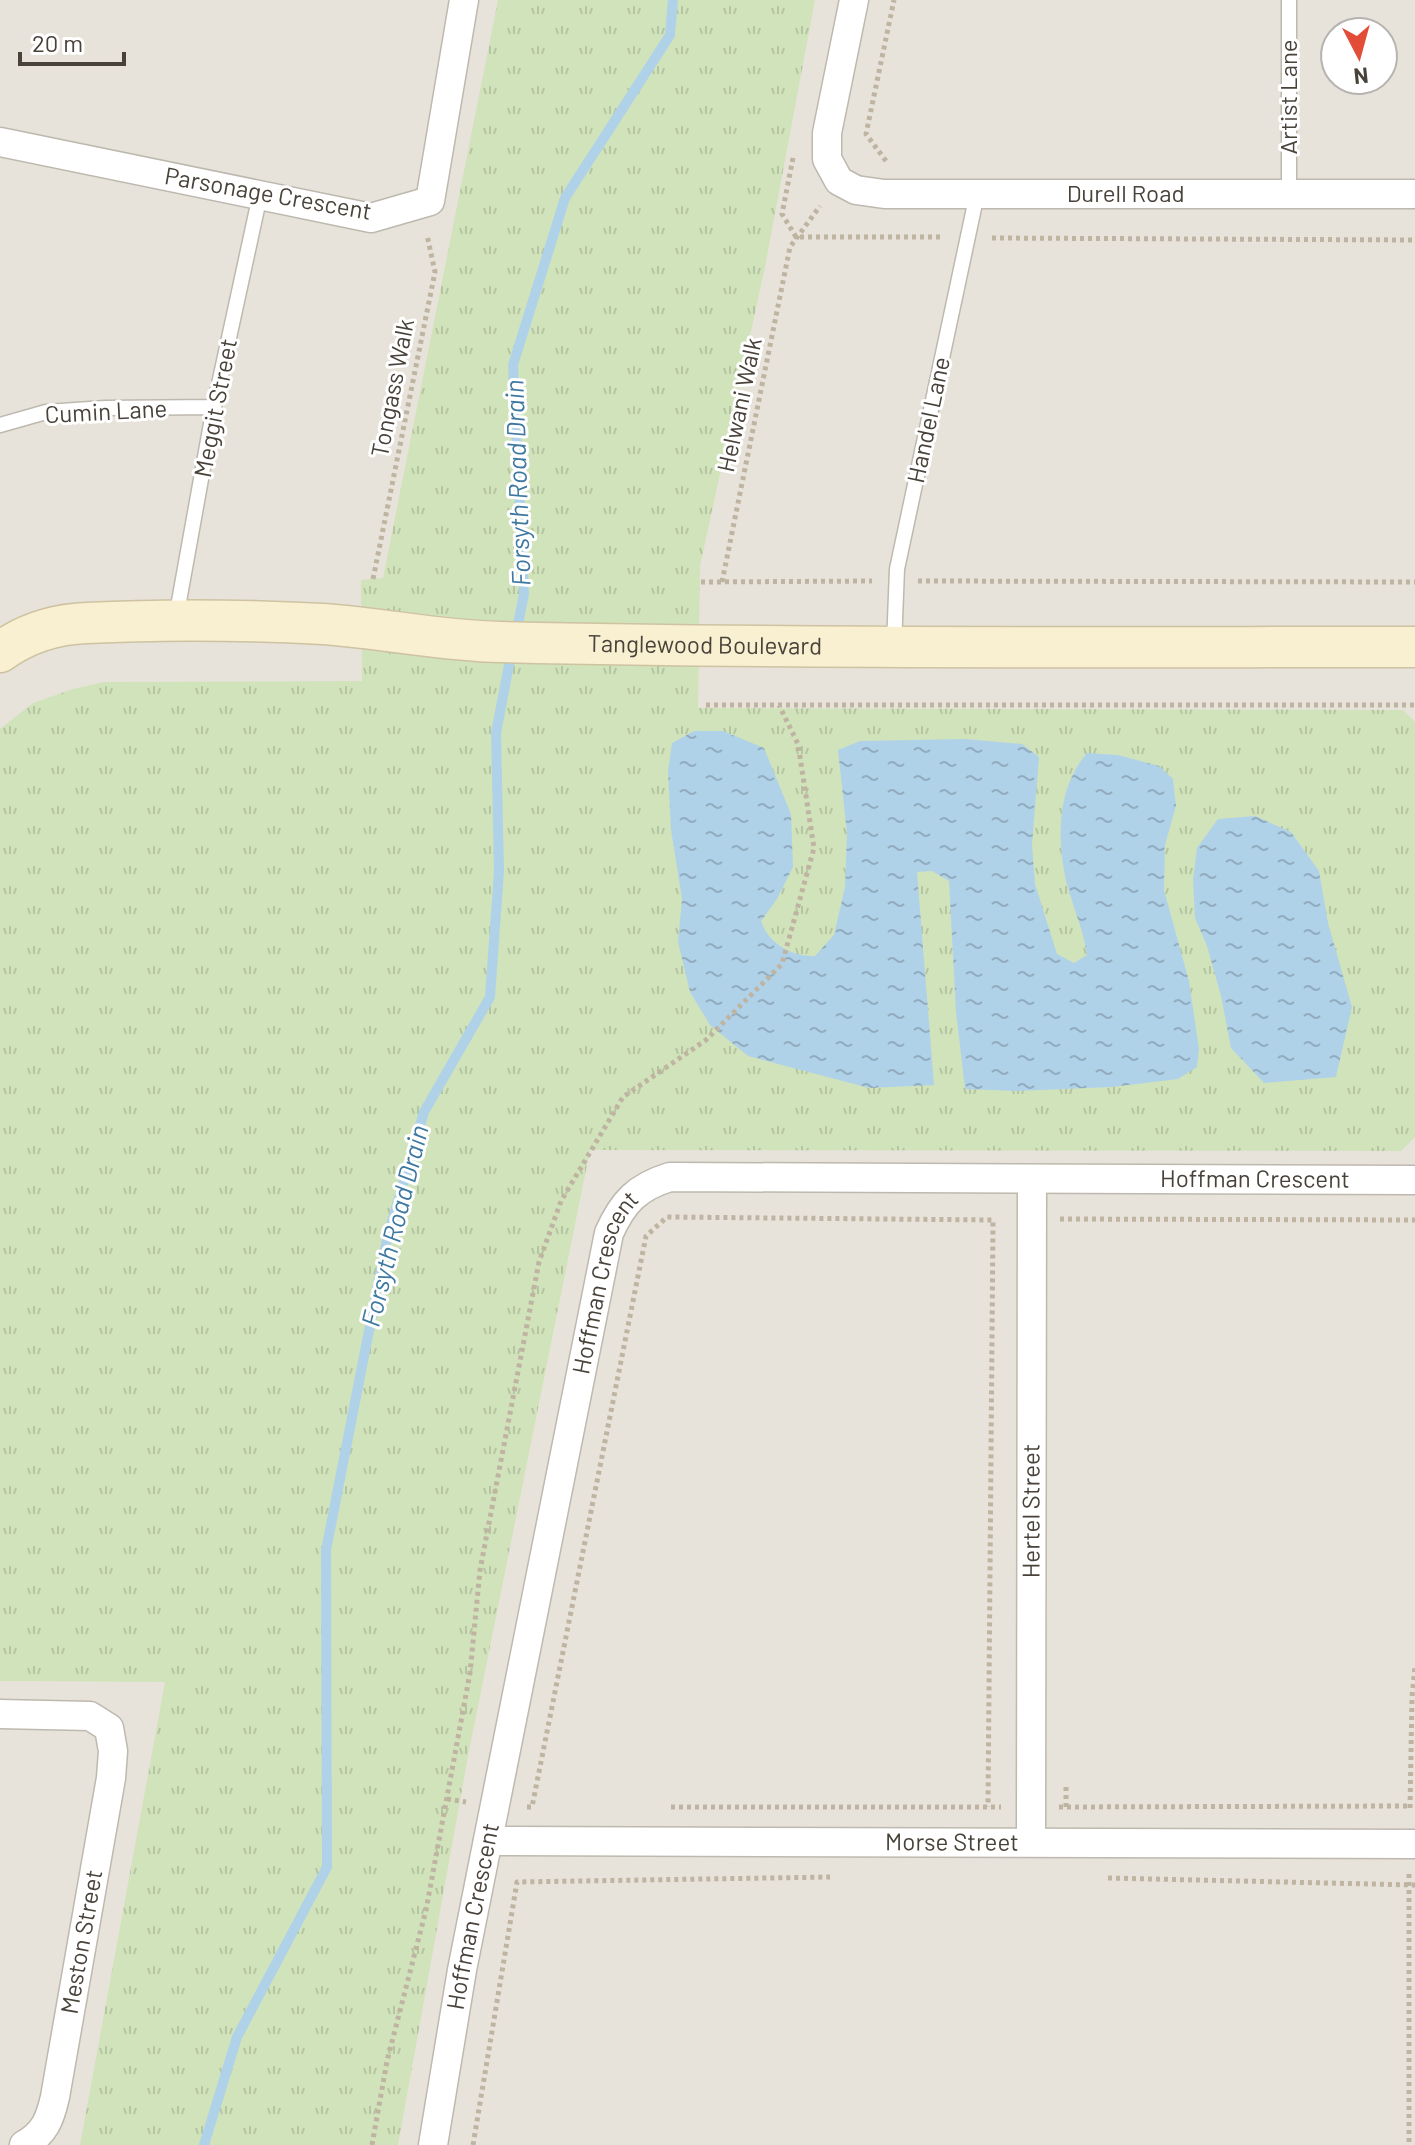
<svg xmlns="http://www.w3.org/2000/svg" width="1415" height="2145" font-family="Barlow,sans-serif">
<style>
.residential{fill:#e7e3da;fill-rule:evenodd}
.park{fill:url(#park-tufts)}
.water{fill:url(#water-ripples)}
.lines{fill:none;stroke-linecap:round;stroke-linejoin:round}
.stream{stroke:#b0d2e9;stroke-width:10}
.lane-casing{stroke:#beb9af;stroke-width:17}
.street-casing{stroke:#beb9af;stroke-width:31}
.secondary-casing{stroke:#cec2a1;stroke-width:43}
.path{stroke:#bfb4a2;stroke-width:5;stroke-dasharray:4 4;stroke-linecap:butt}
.lane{stroke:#fff;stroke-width:14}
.street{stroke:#fff;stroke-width:28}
.secondary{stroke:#f9efd1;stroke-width:40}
.labels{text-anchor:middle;stroke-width:6;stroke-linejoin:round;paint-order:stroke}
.street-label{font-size:24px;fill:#48423a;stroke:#fff}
.water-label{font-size:26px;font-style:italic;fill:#3d78a0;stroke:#fff}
</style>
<defs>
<pattern id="park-tufts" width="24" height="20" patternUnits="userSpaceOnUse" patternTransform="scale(2)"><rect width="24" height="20" fill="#d1e3ba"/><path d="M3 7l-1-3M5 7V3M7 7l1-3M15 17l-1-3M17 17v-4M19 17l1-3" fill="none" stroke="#b5c4a1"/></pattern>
<pattern id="water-ripples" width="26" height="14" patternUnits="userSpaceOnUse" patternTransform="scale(2)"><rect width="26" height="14" fill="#b0d2e9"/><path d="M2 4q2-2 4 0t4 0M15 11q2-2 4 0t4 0" fill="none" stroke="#91acbe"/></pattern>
</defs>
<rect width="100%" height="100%" fill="#f4f1ec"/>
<path class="residential" d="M0,0H1415V2145H0ZM1335,32H1383V80H1335Z"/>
<path class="park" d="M498,0H815L765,267L700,566L698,708L1403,710L1415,722V1137L1401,1151L590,1150L469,1751L398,2145H80L165,1682L0,1681V729L33,703L73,689L104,682L362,681L361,580L383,578Z"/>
<path class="water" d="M694,731H723L764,748L791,814L793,867L777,899L761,921C769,944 791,956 815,956L834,935L845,887L847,833L838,750L860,741L965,739L1022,744L1039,757L1032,845L1035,884L1057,954L1074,963L1087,955C1083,926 1069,899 1064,871C1057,829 1059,786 1087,753L1118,755L1159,766L1173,779L1176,806L1165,845L1164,890L1189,981L1199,1049L1197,1067L1178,1079L1112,1087L1016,1091L965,1089L956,1012L949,881L932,871L917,872L934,1085L869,1088L748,1056L710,1025L690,992L678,942L682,899L671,830L668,772L672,743Z
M1255,816L1291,832L1319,871L1328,923L1352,1007L1336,1077L1264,1083L1231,1048L1221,996L1207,946L1195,918L1193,880L1197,848L1218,819Z"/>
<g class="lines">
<path class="stream" d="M516,634L524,594L513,365L565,198L670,35L673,0
M204,2145L237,2037L327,1867L326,1550L387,1239L424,1112L490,997L499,871L496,733L512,649"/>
<g class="lane-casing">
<path id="lane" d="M1289,194V0
M0,425L46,412L105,408L214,407
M176,618L214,407L260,195
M894,645L897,569L977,194"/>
</g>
<g class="street-casing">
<g id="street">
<path id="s1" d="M854,0L827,133V159L839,181L856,190L884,194H1415"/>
<path d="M0,142L371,218L430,201L464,0"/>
<path d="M0,1714L90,1716L109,1728L113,1751L111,1778L55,2097C50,2119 45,2133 24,2145"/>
<path id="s2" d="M488,1841L1415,1844"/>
<path id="s3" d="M1031,1841L1032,1179"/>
<path id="s4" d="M433,2145L462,1970L609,1233C623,1202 637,1187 670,1177L1415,1180"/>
</g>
</g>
<g class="secondary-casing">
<g id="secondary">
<path id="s5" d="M0,652C25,634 56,624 87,623C165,619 245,620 323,624C382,628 441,641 500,642C805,649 1110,647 1415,647"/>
</g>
</g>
<path class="path" d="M793,158L782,214L796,237H942
M886,161L866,134L894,0
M992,238L1415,240
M373,579L435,272L427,235
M918,581L1415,582
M701,582L872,581
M722,582L790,247L820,206
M706,705H1415
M1060,1219L1415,1220
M447,1799L466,1802
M527,1807H532L646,1236L667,1217L993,1220L988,1807
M671,1807H1001
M1059,1807L1410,1806
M1066,1807V1784
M1410,1808L1412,1697L1415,1667
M1409,1874V2145
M1108,1878L1415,1885
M372,2145L387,2061L426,1910L470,1673L480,1570L539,1262L561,1201L623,1097L706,1040L782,964L814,848L798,744L779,705
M473,2145L517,1882L830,1877"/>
<use href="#lane" class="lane"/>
<use href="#street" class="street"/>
<use href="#secondary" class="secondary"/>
</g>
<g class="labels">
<g class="street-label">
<text transform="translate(1289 97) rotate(-90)" y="8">Artist Lane</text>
<text transform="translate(268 194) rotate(10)" y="8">Parsonage Crescent</text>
<text dy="8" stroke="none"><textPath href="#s1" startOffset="476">Durell Road</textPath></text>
<text transform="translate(393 388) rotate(-79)" y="8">Tongass Walk</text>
<text transform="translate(740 405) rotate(-78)" y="8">Helwani Walk</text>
<text transform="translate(216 408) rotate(-79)" y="8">Meggit Street</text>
<text transform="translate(106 412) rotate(-3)" y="8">Cumin Lane</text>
<text transform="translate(929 420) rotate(-78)" y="8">Handel Lane</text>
<text dy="8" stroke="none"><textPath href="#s5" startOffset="712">Tanglewood Boulevard</textPath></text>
<text dy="8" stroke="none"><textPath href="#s4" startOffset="1600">Hoffman Crescent</textPath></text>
<text dy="8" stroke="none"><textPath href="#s4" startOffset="880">Hoffman Crescent</textPath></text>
<text dy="8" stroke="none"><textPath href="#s3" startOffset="330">Hertel Street</textPath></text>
<text dy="8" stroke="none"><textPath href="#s2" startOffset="464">Morse Street</textPath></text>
<text dy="8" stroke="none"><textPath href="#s4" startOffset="232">Hoffman Crescent</textPath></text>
<text transform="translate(82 1942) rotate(-80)" y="8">Meston Street</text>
</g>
<g class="water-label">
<text transform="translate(518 483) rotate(-92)" y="9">Forsyth Road Drain</text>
<text transform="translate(395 1226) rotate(-76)" y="9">Forsyth Road Drain</text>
</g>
</g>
<g transform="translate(1359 56) rotate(174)"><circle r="38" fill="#ffffff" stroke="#b6b3b0" stroke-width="2"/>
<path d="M0-6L14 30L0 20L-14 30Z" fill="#e14d36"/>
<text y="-12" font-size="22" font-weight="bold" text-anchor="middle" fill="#48423a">N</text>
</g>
<path d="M20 52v12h104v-12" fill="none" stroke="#48423a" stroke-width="4"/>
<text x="32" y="52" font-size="24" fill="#48423a" stroke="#ffffff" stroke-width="6" paint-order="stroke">20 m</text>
</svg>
